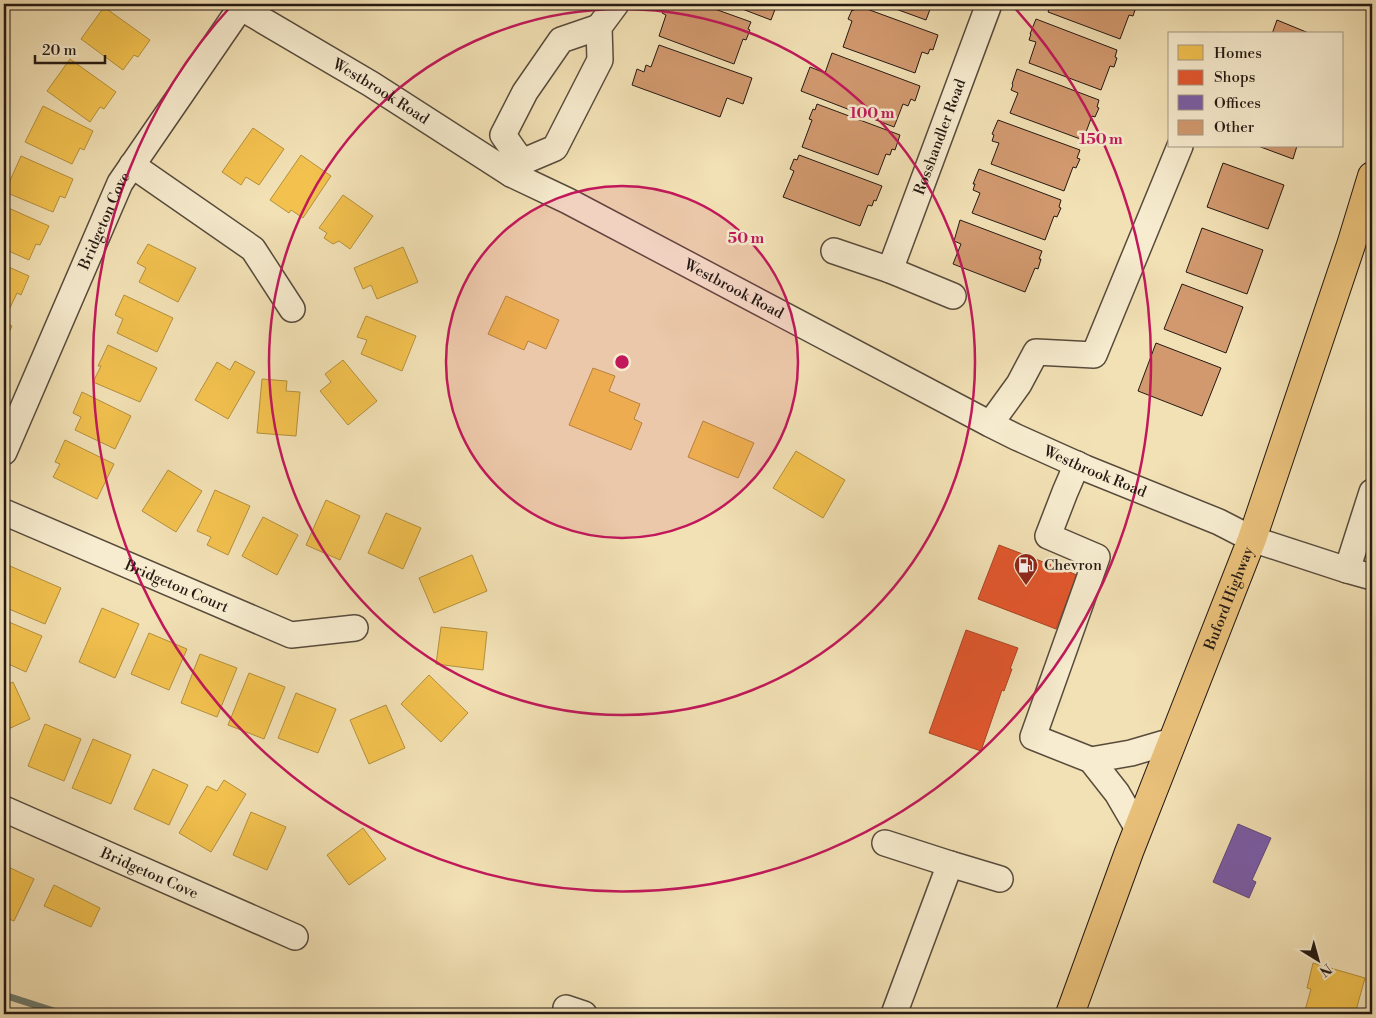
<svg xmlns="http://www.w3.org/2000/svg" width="1376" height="1018" font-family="'Libre Bodoni',serif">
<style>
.homes{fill:#f2c14e;stroke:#b48f3c}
.shops{fill:#e4572e;stroke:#ab4426}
.offices{fill:#7b5ea7;stroke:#61497b}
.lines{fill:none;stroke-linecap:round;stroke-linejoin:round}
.stream{stroke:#6c7c6f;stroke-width:7}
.building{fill:#d2996f;stroke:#251913}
.minor-casing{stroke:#584b3c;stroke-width:28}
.major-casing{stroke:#251913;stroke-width:30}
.minor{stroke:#f7eccf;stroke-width:25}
.major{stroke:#e9c07a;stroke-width:28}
.ring{fill:none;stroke:#c2185b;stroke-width:2.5}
.labels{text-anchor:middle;stroke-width:5;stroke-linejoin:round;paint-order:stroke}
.street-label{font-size:15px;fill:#251913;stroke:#f7eccf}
.poi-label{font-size:15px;fill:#251913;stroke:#f7eccf;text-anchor:start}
.centre{fill:#c2185b;stroke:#f7eccf;stroke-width:2.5}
.ring-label{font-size:15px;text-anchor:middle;font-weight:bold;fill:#c2185b;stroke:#f7eccf;stroke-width:5;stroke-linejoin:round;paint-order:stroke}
</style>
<rect width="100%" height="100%" fill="#f2e1b5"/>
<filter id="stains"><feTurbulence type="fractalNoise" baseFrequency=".004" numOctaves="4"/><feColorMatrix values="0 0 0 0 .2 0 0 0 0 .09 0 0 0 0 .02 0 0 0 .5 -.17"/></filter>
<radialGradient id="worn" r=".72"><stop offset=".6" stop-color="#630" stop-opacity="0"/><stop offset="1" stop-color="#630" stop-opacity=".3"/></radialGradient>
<path class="homes" d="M104,7L150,40L138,57L134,55L123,70L81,39Z
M70,59L116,92L104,109L100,107L90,122L47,91Z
M43,106L93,131L84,150L80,148L72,164L25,142Z
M253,128L284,149L259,185L246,177L241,185L222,172Z
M301,155L331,176L303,218L291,210L289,213L270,200Z
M21,156L73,179L65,198L60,196L53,212L5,192Z
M343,195L373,216L350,249L339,241L333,244L324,238L327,233L319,228Z
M4,206L49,226L40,245L36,244L29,260L4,249Z
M148,244L196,268L178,302L139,282L146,268L137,263Z
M403,247L418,282L377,299L371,285L363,289L354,268Z
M4,265L29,276L21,295L17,293L9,310L4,307Z
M124,295L173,318L157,352L117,333L123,319L115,315Z
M506,296L559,320L546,349L528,341L524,350L488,334Z
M366,316L416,336L402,371L361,354L367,340L357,337Z
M4,322L12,326L4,343Z
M108,345L157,368L140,402L93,382L101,366H98Z
M343,360L377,401L348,425L320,391L331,382L325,374Z
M235,361L255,372L228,419L195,400L217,362L230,370Z
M593,368L615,376L609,391L640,404L634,419L642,423L631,450L569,425Z
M262,379L287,381L286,391L300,392L296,436L257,433Z
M82,392L131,416L115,449L75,430L81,417L73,413Z
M703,421L754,443L738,478L688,457Z
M65,440L114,464L97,499L53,477L60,464L55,462Z
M796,451L845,480L823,518L773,488Z
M168,470L202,491L176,532L142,511Z
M215,490L250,506L228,555L207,545L211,537L197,531Z
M326,500L360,516L340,560L306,545Z
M386,513L421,528L403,569L368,553Z
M263,517L298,535L277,575L242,556Z
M472,555L487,591L434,613L419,578Z
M10,566L61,588L45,624L4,607V579Z
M102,608L139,624L115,678L79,662Z
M4,620L42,636L26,672L4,662Z
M441,627L487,632L483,670L436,664Z
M149,633L187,649L169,690L131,674Z
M200,654L237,668L217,717L181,703Z
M249,673L285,687L264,739L228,725Z
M429,675L468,713L441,742L401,704Z
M13,682L30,719L4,731V686Z
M296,693L336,709L318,753L278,738Z
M386,705L405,748L369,764L350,720Z
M45,724L81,739L64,781L28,766Z
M93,739L131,755L111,804L72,788Z
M153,769L188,785L169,825L134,809Z
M224,780L246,794L211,852L179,833L207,786L217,791Z
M251,812L286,827L267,870L233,855Z
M363,828L386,859L349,885L327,855Z
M4,865L34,879L14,921L4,917Z
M54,885L100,908L91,927L44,906Z
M1313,963L1365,978L1355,1014H1304L1311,989L1307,988Z"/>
<path class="shops" d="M999,545L1077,575L1056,629L978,599Z
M966,630L1018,648L1010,669H1012L1004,691L1002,690L981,751L929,733Z"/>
<path class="offices" d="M1238,824L1271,838L1252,880L1256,882L1249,898L1213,882Z"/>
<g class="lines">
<path class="stream" d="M4,995L63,1014"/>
</g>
<path class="building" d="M663,4H701L751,22L748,29L750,30L746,40L743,39L734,64L659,36L666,15L662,13L665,7L662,6Z
M729,4H777L771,20Z
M882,4H932L926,20Z
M1051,4H1135L1134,6L1136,7L1133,16L1129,15L1120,39L1048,12Z
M856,5L938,35L933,50L930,49L928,54L922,52L915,73L843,47L852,21L848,19L852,10L853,11Z
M1036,19L1117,50L1115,57L1117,58L1114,67L1110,66L1101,90L1029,63L1036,42L1029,40L1031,34H1030Z
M1277,20L1311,34H1272Z
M659,45L752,78L743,104L727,98L720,117L632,85L637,69L644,72L646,65L651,67Z
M832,53L920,86L915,101L911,99L908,106L903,104L894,127L801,91L810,67L825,73Z
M1017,69L1099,100L1097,107L1099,108L1095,117L1092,116L1083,140L1010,113L1018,93L1011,90L1013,85L1012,84Z
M817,104L900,135L895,150L892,149L890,155L886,154L878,175L802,147L812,120L809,119L813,109L815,110Z
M998,120L1080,150L1077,158L1080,159L1076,168L1073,167L1064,191L991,164L999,143L992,141L994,135L992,134Z
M1258,146H1297L1293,159Z
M799,155L882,186L876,201L874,200L872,206L868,205L860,226L783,197L794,171L790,169L794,159L797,160Z
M1223,163L1284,185L1268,229L1207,207Z
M979,169L1061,200L1059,207L1061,208L1057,217L1054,216L1045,240L972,213L980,193L973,190L975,184H973Z
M960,220L1042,251L1039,259H1041L1038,269L1035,268L1025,292L953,264L961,244L954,241Z
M1202,228L1263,250L1247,294L1186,272Z
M1182,284L1243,307L1226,353L1164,329Z
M1156,343L1221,368L1202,416L1138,391Z"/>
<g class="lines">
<g class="minor-casing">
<g id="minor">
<path id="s1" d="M235,4L371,84L511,174L568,201L990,424L1016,437L1085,468L1219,522L1252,539L1347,570L1372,577"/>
<path d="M522,162L503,135L525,92L561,40L599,27"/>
<path d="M132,165L253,249L292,309"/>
<path d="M511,174L522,162L555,148L600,60L599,27L616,4"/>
<path d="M834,251L890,270L953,296"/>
<path id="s2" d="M890,270L989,4"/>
<path d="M990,424L1019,384L1036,352L1094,355L1180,146"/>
<path id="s3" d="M4,452L120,183L243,4"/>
<path d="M1077,464L1065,492L1048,536L1097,557L1033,737L1091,760L1117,793L1138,829"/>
<path id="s4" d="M4,512L291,635L355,628"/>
<path d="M1347,570L1372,492"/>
<path d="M1091,760L1131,753L1172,741"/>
<path id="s5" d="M4,809L295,937"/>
<path d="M885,843L950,864"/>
<path d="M566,1008L584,1014"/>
<path d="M894,1014L950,864L1000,879"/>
</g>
</g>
<g class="major-casing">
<g id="major">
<path id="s6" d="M1070,1014L1129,852L1252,539L1351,245L1372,176"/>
</g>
</g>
<use href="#minor" class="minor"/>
<use href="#major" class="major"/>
</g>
<circle cx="622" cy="362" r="176" fill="#c2185b" fill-opacity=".12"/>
<g class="ring">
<circle cx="622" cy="362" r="176"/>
<circle cx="622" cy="362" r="353"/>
<path d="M1012 5A529 529 0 1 1 232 5"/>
</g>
<defs>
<g id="fuel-pin" transform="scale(1.25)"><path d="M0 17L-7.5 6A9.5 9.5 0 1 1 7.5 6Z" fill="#8f2418" stroke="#f7eccf"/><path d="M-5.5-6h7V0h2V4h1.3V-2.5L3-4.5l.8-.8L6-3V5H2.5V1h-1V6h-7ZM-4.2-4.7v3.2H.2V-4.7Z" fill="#fff"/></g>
</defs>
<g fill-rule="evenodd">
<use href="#fuel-pin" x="1026" y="565"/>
</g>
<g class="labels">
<g class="street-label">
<text dy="5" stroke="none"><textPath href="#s1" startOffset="170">Westbrook Road</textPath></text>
<text dy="5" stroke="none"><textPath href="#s2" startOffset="142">Rosshandler Road</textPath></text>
<text dy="5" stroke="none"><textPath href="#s3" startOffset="252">Bridgeton Cove</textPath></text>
<text dy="5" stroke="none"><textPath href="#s1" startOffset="575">Westbrook Road</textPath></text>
<text dy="5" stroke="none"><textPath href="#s1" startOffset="980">Westbrook Road</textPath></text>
<text dy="5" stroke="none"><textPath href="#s4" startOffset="188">Bridgeton Court</textPath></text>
<text dy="5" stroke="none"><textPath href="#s6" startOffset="445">Buford Highway</textPath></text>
<text dy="5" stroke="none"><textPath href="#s5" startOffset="159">Bridgeton Cove</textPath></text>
</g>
<g class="poi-label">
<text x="1044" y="570">Chevron</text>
</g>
</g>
<circle cx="622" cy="362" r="8" class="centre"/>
<g class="ring-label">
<text x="872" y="118">100 m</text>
<text x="1101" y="144">150 m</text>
<text x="746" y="243">50 m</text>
</g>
<rect width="1376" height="1018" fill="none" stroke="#f2e1b5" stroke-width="20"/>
<rect x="5" y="5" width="1366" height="1008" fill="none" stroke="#251913" stroke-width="2.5"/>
<rect x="10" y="10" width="1356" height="998" fill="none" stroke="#251913"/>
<rect x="1168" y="32" width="175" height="115" fill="#f7eccf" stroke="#a39884"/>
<rect x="1178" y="45" width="25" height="15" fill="#f2c14e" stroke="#a39884"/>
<text x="1214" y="58" font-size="15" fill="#251913">Homes</text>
<rect x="1178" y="70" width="25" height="15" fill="#e4572e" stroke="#a39884"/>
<text x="1214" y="82" font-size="15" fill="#251913">Shops</text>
<rect x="1178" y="95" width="25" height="15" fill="#7b5ea7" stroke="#a39884"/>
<text x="1214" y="108" font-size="15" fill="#251913">Offices</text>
<rect x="1178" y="120" width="25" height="15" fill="#d2996f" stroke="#a39884"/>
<text x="1214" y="132" font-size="15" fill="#251913">Other</text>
<g transform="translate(1318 960) rotate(143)" stroke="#f7eccf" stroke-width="4" paint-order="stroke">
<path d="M0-4L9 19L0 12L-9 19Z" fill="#251913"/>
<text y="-8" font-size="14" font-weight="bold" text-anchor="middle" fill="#251913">N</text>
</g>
<path d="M35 55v8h70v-8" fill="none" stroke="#251913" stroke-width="2.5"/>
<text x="42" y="55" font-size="15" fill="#251913" stroke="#f7eccf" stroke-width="4" paint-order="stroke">20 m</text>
<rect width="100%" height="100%" filter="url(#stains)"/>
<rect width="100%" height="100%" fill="url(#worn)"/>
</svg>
